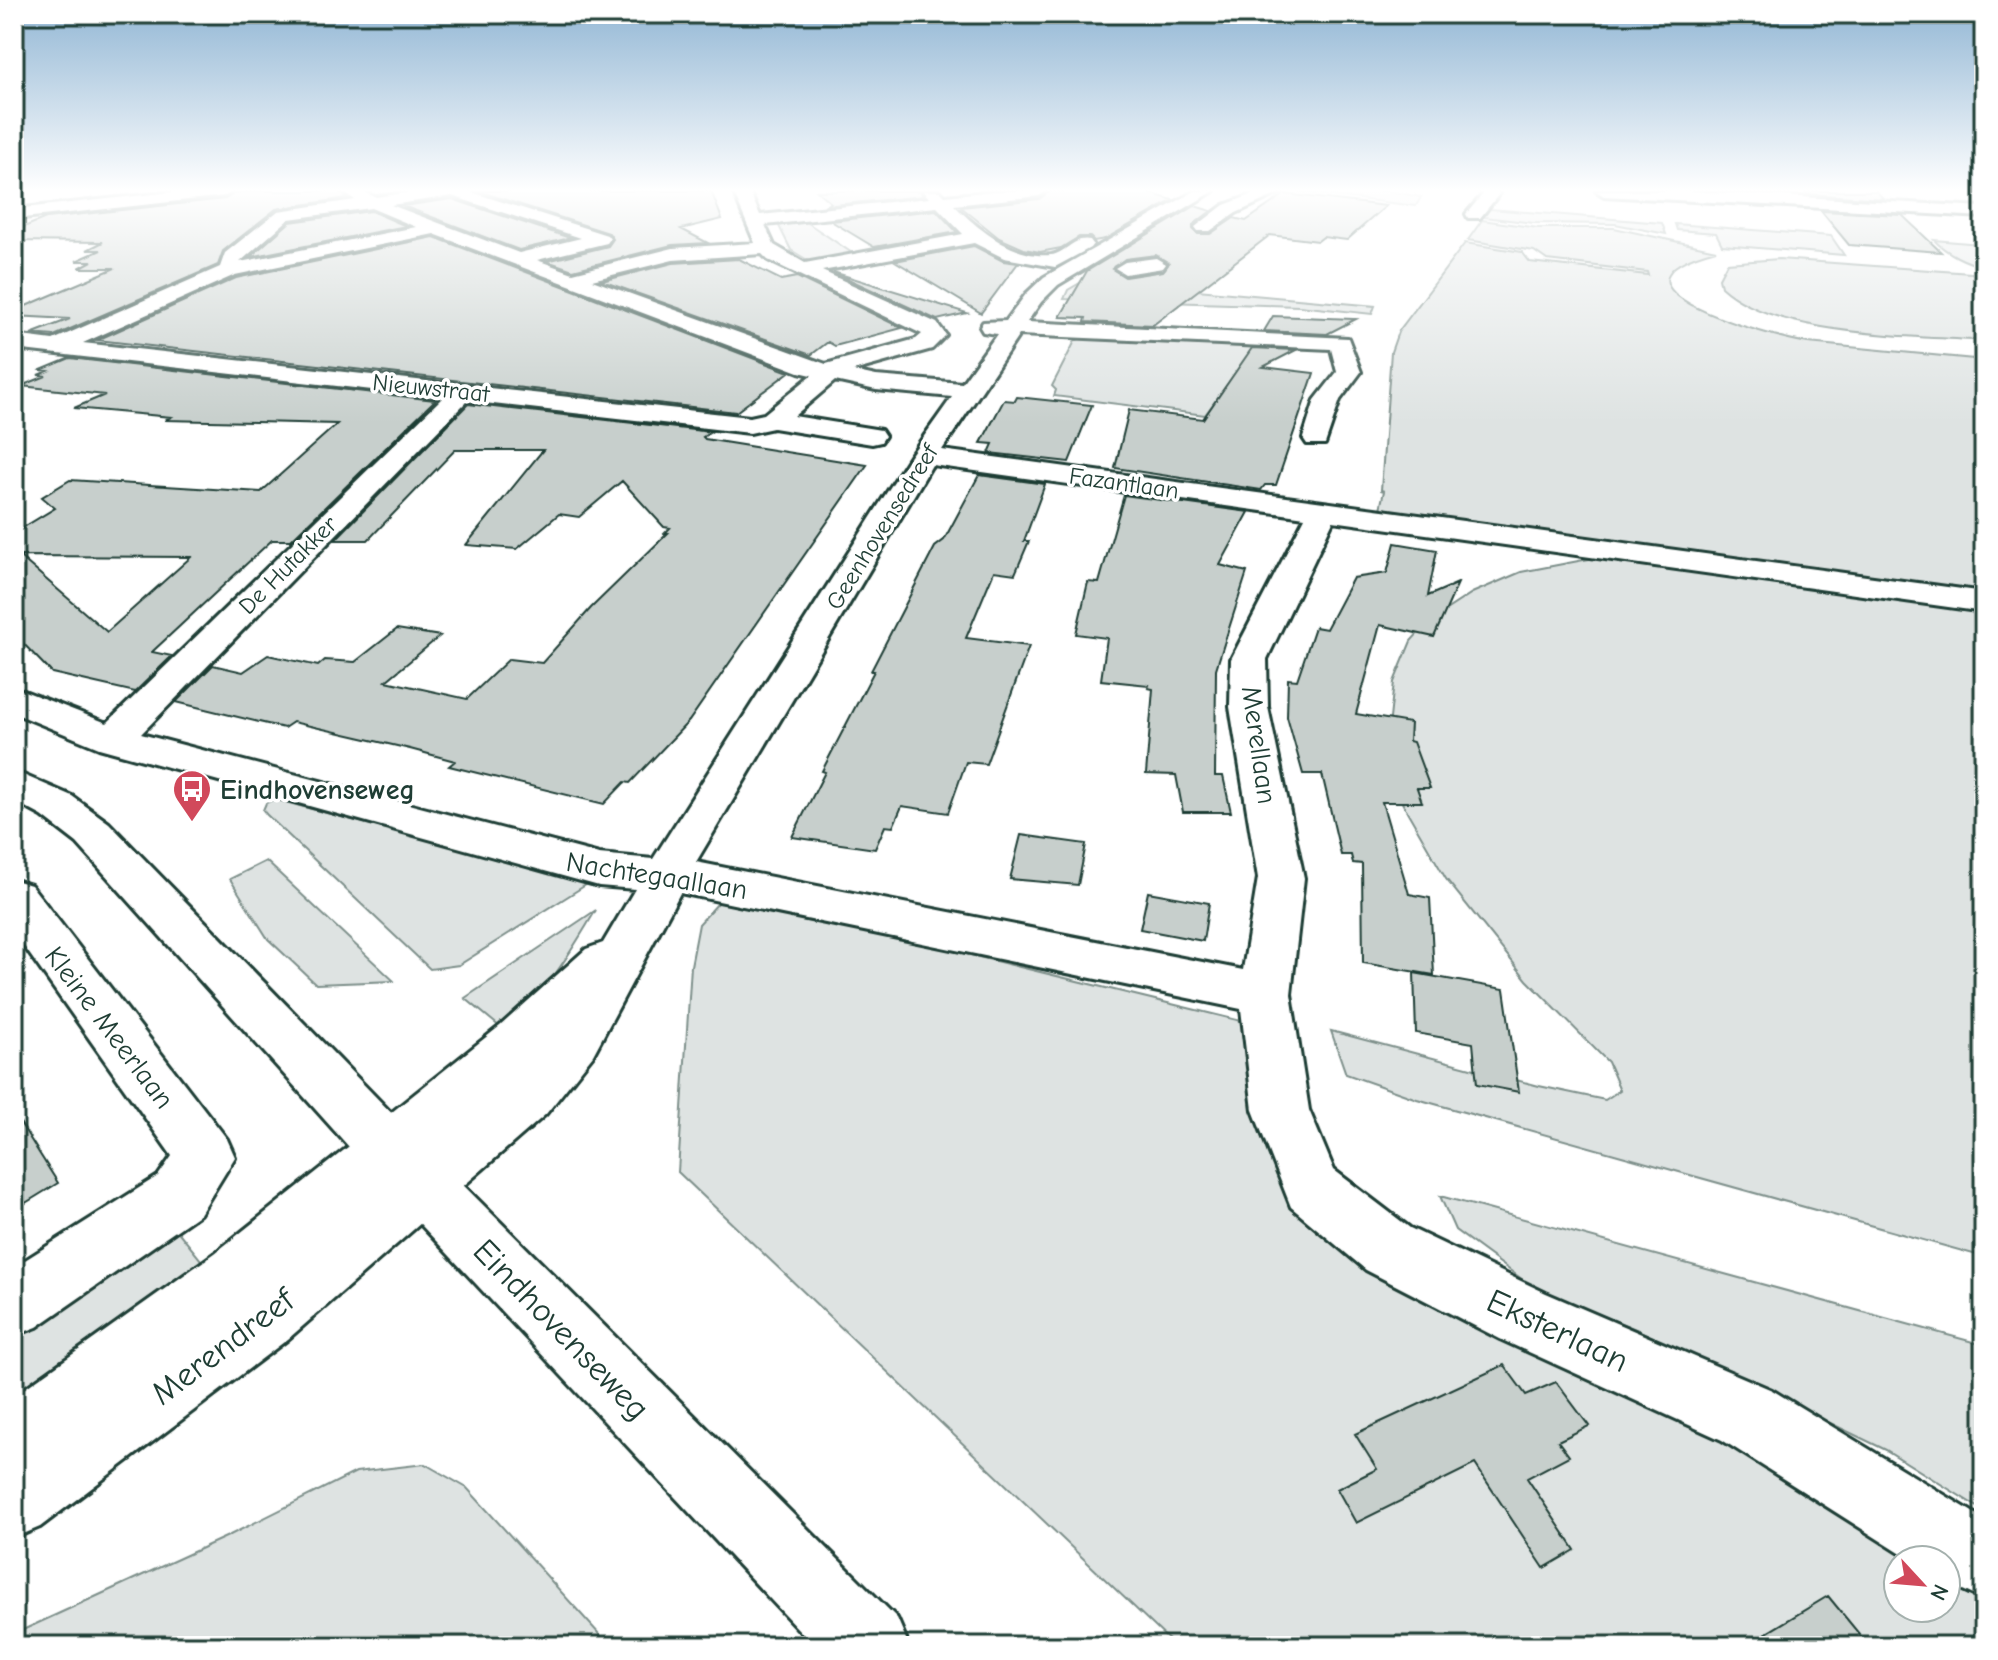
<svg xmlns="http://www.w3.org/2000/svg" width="1998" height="1660" font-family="'Comic Neue',sans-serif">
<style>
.green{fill:#dee3e2;stroke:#7e908b;stroke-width:2}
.building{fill:#c7cfcc;stroke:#1f3d34;stroke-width:2;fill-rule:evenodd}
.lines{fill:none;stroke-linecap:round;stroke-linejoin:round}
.minor-casing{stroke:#1f3d34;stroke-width:6}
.major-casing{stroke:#1f3d34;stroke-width:6}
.minor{fill:#fff;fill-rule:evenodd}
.major{fill:#fff;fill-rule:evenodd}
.labels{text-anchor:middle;stroke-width:7;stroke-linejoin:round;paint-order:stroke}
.far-street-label{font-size:24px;fill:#1f3d34;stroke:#fff}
.street-label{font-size:28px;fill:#1f3d34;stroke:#fff}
.poi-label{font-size:28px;font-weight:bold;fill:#1f3d34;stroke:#fff;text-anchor:start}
.near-street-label{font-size:34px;fill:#1f3d34;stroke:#fff}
</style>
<rect width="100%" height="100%" fill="#fff"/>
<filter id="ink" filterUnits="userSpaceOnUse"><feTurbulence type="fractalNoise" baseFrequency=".0125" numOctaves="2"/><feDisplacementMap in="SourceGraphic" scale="16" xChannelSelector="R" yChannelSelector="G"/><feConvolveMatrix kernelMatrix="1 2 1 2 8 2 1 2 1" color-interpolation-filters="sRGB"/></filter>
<g filter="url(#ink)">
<path class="green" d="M1293,191H1388L1421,197L1416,206Z
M1490,209L1662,223L1666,234L1615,224L1534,223L1484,217Z
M1482,220L1538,228H1614L1716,250C1580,286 1768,336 1808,343L1984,360V594L1380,509L1384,491L1381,490L1391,352L1398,332L1465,243L1522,252L1530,262L1648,275L1647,272L1547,260L1534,251L1468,240Z
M805,221L852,253L851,256L814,264L791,250L778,224Z
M1675,224L1831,236L1844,255L1722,245L1716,233L1677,230Z
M1934,240L1980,244L1984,247V266C1967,264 1945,252 1934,240Z
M1779,259L1984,274V341C1912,335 1775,337 1721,287L1719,278L1727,263Z
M1085,280L1375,306L1372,314L1299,306L1064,299L1068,290Z
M1083,337L1257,343L1205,415L1054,396L1056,390L1052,386L1075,341Z
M1615,554L1984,605V1257L1417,1099L1346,1074L1331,1031L1539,1086L1605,1100L1620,1090L1608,1062L1527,980L1446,879L1397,794L1388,737L1394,682L1411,641L1429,621L1472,593L1521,572Z
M274,799L589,883L459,965L430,969L267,815L263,810L266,803Z
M266,861L394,981L316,984L268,939L230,879Z
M753,902L1270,1028L1279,1152L1632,1384L1939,1560H1898V1608H1946V1564L1984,1588V1646H1175L678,1172L691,966L699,924L718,903Z
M596,910C567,957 547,996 500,1027L465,998Z
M1440,1196L1984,1345V1511L1886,1450L1638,1330L1534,1288L1455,1230Z
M168,1219L205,1265L14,1416V1322Z
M425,1464L467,1488L610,1646H14V1634L228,1536L356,1472Z"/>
<path class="building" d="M258,191H339L347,198L276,209L223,251L218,265L54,336L31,334L70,319L14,316V311L115,268H79L92,261H76L101,250H87L103,242L14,241V231L46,218L225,199L235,193Z
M478,191H711L722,219L681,229L708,243L672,245L573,270L547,261L608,246L613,239L609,233Z
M817,191H920L923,196L824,206L831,203Z
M1050,191H1142L1173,200L1105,239L1094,241L1090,237H1079L1061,248L1040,252L1024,249L999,238L961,207L1039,199Z
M1804,191H1876L1884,199L1807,194Z
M1285,194L1386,206L1347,240L1323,237L1318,241L1270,235L1153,325L1085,322L1086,318L1060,317L1087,271L1195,206L1211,211L1193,225V229L1198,234H1210L1234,218L1246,221ZM1156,255L1169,263L1163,271L1125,277L1112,269L1125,259Z
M452,199L570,238L519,250L403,206Z
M936,210L957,232L874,247L831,221Z
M371,211L406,226L250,257L290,222Z
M1821,211L1902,215L1941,252L1849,245Z
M434,237L789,372L736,412L97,340L236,278Z
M974,246L1003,261L1018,263L981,313L895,261Z
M739,259L781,280L797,277L902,328L835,346L828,342L811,355L602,281L673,263Z
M833,272L967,313L937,320Z
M1273,316L1356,319L1327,334L1264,331Z
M1252,348L1296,350L1263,367L1314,373L1276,485H1265L1261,490L1115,468L1129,410L1203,419Z
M70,358L435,400L291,540H272L152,652L172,656L135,692L52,673L14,634V533L55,508L42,497L70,480L261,492L337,424L165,420L171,417L74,408L105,395L21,386L46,376L38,375L48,371L41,370ZM19,556L191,557L107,632Z
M1017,397L1092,405L1069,462L989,453L993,444L981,443L1004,400L1015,401Z
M468,404L711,432L703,437L705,439L867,465L689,721L630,783L625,782L604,804L449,766L455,761L410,749L293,722L284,728L176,702L213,665L243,672L268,655L318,666L325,660L355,662L397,629L440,636L386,681L467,699L509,659L542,663L591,608L668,533H665L670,528L664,527L622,481L579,517L559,514L517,549L466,545L543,450H455L368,540H335Z
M979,475L1045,484L1024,541H1029L1015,574L994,571L966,638L1029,646L986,764L966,762L948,813L902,806L893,827L885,826L875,849L792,837L825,772L822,771L874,671H871L935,547L944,540Z
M1124,495L1249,512L1220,565L1247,572L1216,669L1215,776H1223L1231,812H1183L1176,775L1146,774L1153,689L1148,688L1149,685L1101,680L1107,638L1076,634L1088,582L1099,583Z
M1395,543L1437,550L1428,596L1458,583L1434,637L1380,625L1356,714L1410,723L1409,741L1413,742L1430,788H1417L1422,802H1382L1409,894L1430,898L1434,975L1363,963L1362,864L1353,863L1351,855H1341L1322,774H1303L1287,717L1288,679L1297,680L1315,627L1326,629L1353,578L1387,573Z
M1021,835L1086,844L1078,885L1010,879Z
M1148,892L1209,903L1203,941L1140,929Z
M1414,973L1504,989L1519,1092L1477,1084L1473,1043L1416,1033Z
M14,1113L58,1183L14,1210Z
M1504,1365L1526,1395L1556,1382L1589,1426L1558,1441L1569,1456L1527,1478L1575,1550L1544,1568L1475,1464L1356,1523L1337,1489L1377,1469L1355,1434Z
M1828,1596L1869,1646H1745Z"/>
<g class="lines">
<g class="minor-casing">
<path id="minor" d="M182,191H233L225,196L14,219V209Z
M342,191H362L375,197L421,191H468L607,235L610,239L607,243L537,260L573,273L673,248L755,243L733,191H749L760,215L929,198L923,191H940L945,196L994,191H1047L1039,196L954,205C978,229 1014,259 1051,255C1066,253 1074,236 1090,240L1093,244L1090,248L1055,267L1004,258L974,243L822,271L937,323L946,335L932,349L853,371L876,376L962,383L997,334L983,332L980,327L983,322L1006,321L1026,294L1044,277L1195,191H1214L1058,285L1041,302L1027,322L1348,338L1361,372L1340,400L1325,444H1307L1303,438L1315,400L1337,372L1331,349L1019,335L942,450L1984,592V612L1333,521L1267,659L1268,707L1304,878L1291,994L1309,1110L1334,1170L1410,1228L1546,1293L1772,1390L1984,1519V1600L1946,1582V1560H1911L1722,1440L1500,1339L1366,1270L1291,1207L1253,1110L1241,1009L680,893L593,1055L546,1114L288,1339L40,1527L14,1538V1396L215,1253L500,1026L586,949L603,943L635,889L599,886L99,748L14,713V687L107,723L442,398L14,349V335L53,340L220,267L225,253L278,211L355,200ZM452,196L581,238L519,253L391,205ZM937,207L963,234L805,263L774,245L765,225ZM371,208L416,227L240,262L289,219ZM434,234L799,372L812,375L764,414L750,417L83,343L235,275ZM762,254L768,260L922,334L916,339L826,364L592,280L673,260ZM835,381L876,390L952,397L910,456L653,859L599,854L141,734L467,401L750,433L773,428L872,444L881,442L885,436L881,430L794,416ZM932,465L1305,517L1231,659L1230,707L1258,878L1243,970L696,862Z
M1262,191H1284L1236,213L1210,231H1198L1195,227L1224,205Z
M1481,191H1497L1499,194L1480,218H1468L1466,214L1483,194Z
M1596,191H1689L1984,207V217L1604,196Z
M1156,258L1166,264L1163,268L1125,274L1115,268L1125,262Z
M14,880L31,885L227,1139L235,1157L200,1214L37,1327L14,1336V1267L158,1176L172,1156L14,932Z"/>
</g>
<g class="major-casing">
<path id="major" d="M14,771L72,796L109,823L409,1131L897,1618L909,1646H814L367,1167L77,843L42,816L14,801Z"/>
</g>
<use href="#minor" class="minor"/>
<use href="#major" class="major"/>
</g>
</g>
<linearGradient id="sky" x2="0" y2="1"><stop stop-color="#91b6d4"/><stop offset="0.45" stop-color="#fff"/><stop offset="1" stop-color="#fff" stop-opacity="0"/></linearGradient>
<rect width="1998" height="423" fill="url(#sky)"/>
<defs>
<g id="bus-pin" transform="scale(2)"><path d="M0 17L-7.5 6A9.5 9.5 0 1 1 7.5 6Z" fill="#d1495b" stroke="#fff"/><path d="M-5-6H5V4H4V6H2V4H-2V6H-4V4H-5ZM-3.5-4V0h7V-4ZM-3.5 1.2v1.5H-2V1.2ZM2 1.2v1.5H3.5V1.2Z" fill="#fff"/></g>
</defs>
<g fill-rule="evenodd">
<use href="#bus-pin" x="192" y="789"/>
</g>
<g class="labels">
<g class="far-street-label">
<text transform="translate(431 388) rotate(6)" y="8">Nieuwstraat</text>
<text transform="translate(1124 483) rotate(8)" y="8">Fazantlaan</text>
<text transform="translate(882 527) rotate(-58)" y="8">Geenhovensedreef</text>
<text transform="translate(288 565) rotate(-45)" y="8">De Hutakker</text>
</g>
<g class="street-label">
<text transform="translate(1260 745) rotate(82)" y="10">Merellaan</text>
<text transform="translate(657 875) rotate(9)" y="10">Nachtegaallaan</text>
<text transform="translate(110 1027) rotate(53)" y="10">Kleine Meerlaan</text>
</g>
<g class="poi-label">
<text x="220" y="799">Eindhovenseweg</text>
</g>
<g class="near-street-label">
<text transform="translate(562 1329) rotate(46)" y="12">Eindhovenseweg</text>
<text transform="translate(1558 1330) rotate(25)" y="12">Eksterlaan</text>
<text transform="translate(222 1346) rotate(-37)" y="12">Merendreef</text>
</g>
</g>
<rect width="1998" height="1660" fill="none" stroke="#fff" stroke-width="48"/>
<rect x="24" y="24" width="1950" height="1612" fill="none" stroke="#1f3d34" stroke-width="3" filter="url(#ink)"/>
<g transform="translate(1922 1584) rotate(116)"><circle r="38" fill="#ffffff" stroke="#a5b1ae" stroke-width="2"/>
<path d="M0-6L14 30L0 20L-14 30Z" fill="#d1495b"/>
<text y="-12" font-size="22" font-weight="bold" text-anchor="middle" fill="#1f3d34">N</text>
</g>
</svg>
